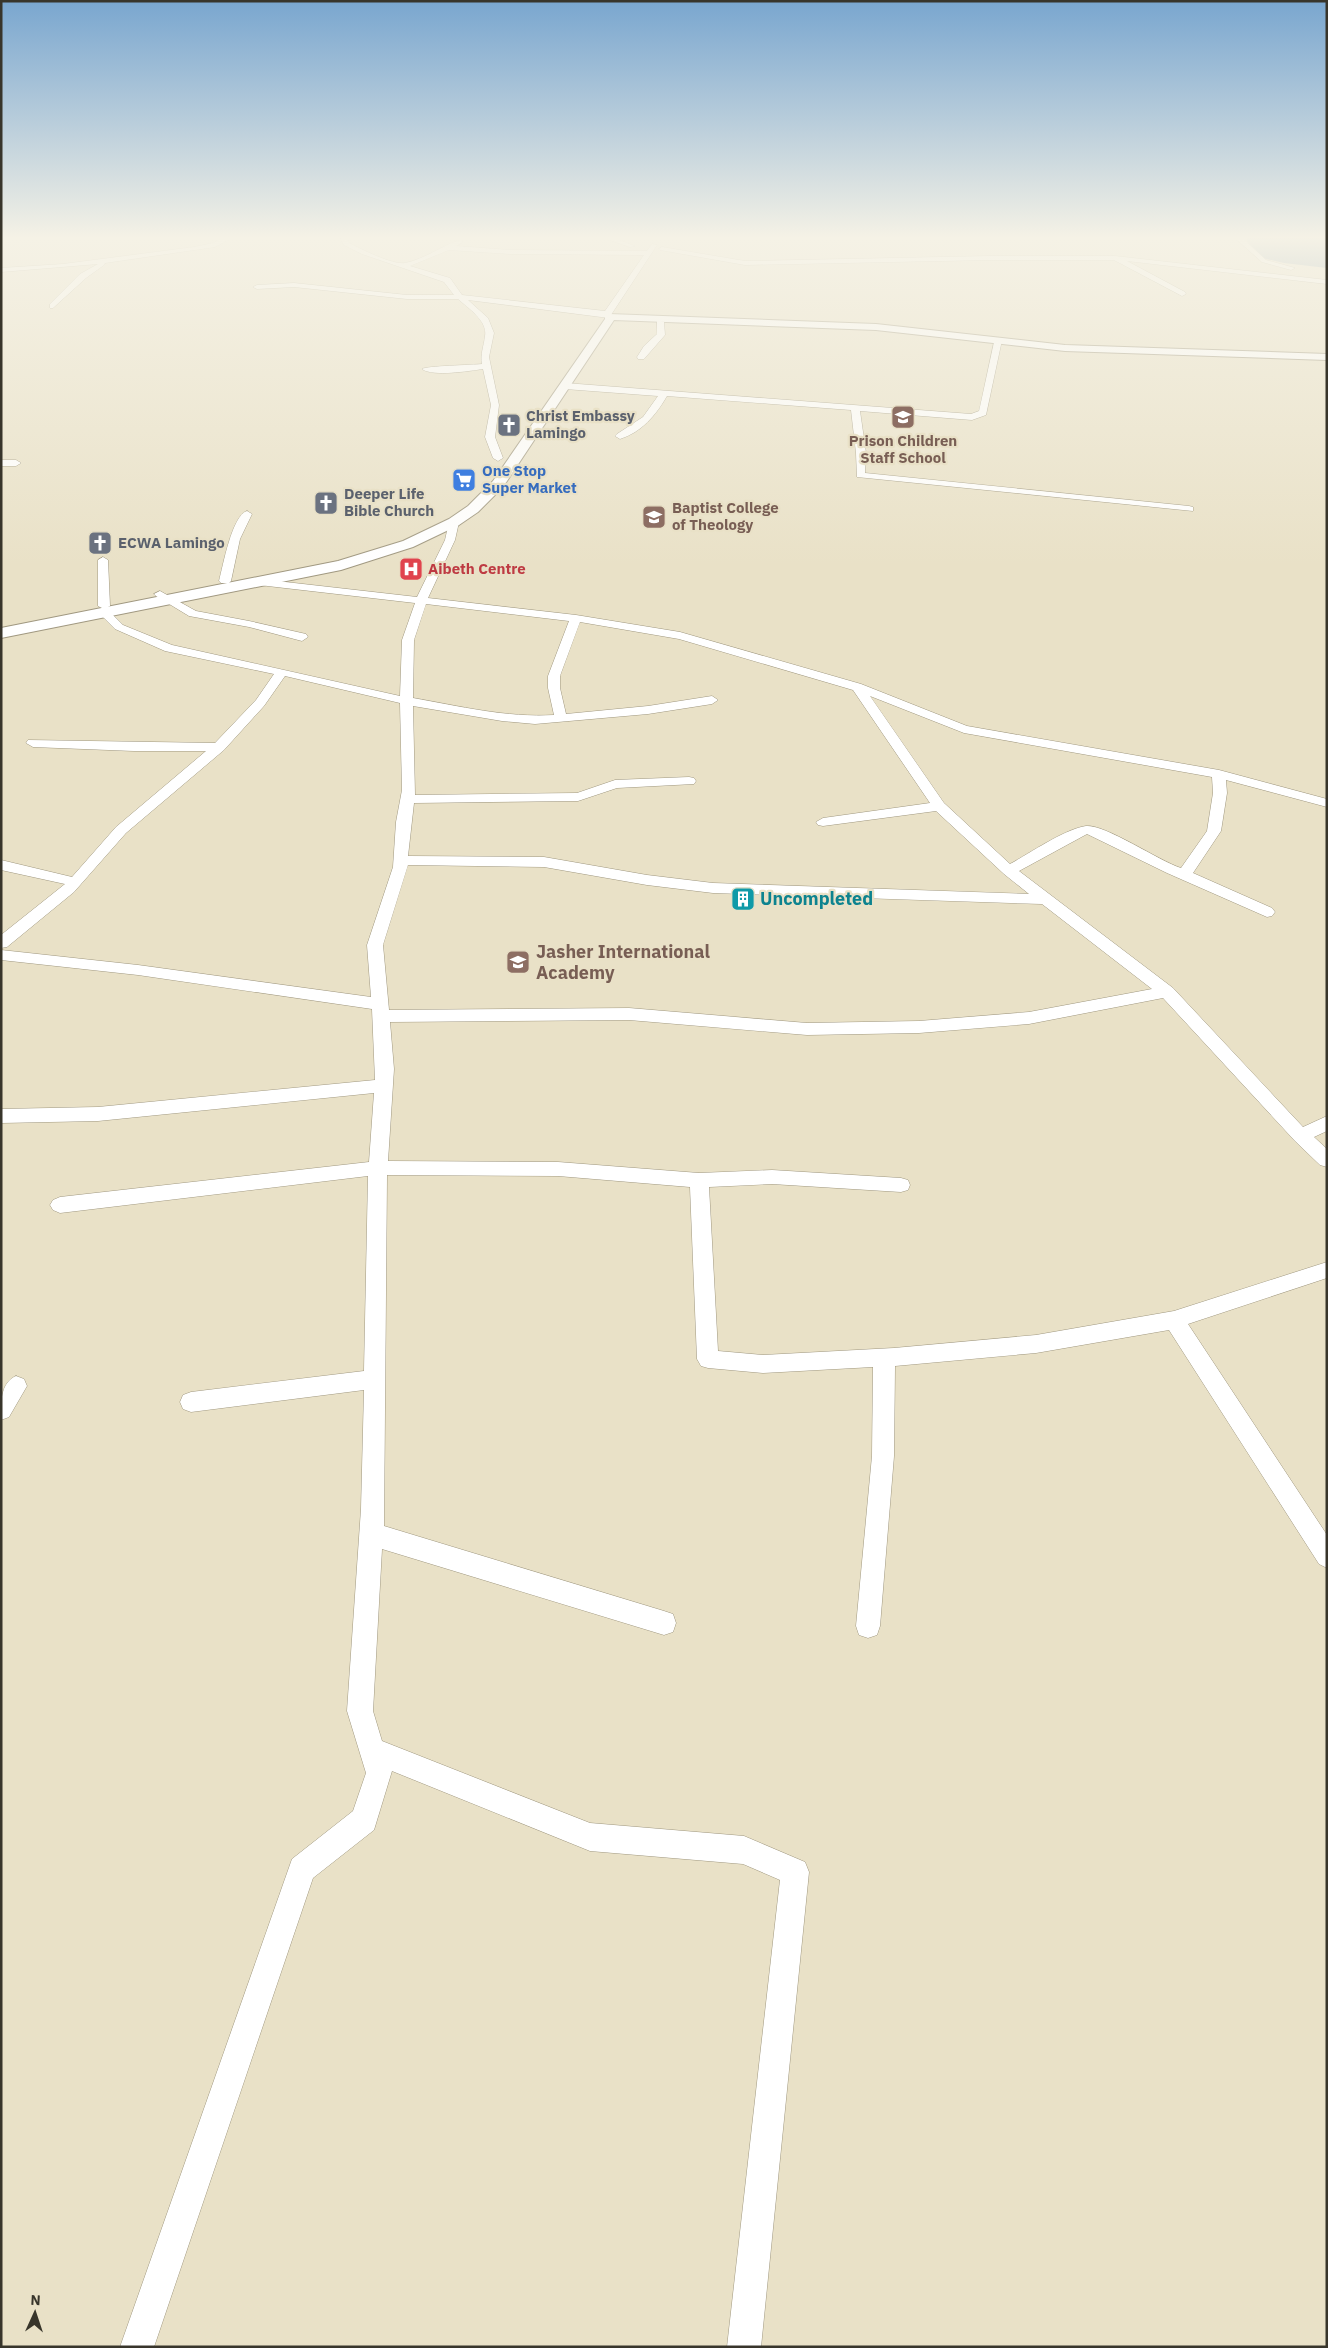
<svg xmlns="http://www.w3.org/2000/svg" width="1328" height="2348" font-family="'IBM Plex Sans',sans-serif">
<style>
.water{fill:#7492a9}
.lines{fill:none;stroke-linecap:round;stroke-linejoin:round}
.street-casing{stroke:#a09880;stroke-width:1}
.secondary-casing{stroke:#a09880;stroke-width:2}
.street{fill:#fff;fill-rule:evenodd}
.secondary{fill:#fff;fill-rule:evenodd}
.labels{text-anchor:middle;stroke-width:4.5;stroke-linejoin:round;paint-order:stroke}
.far-worship-label{font-size:15px;font-weight:bold;fill:#5b616d;stroke:#e9e1c7;text-anchor:start}
.far-education-label{font-size:15px;font-weight:bold;fill:#785e54;stroke:#e9e1c7}
.far-shop-label{font-size:15px;font-weight:bold;fill:#366cbe;stroke:#e9e1c7;text-anchor:start}
.far-health-label{font-size:15px;font-weight:bold;fill:#be3a42;stroke:#e9e1c7;text-anchor:start}
.culture-label{font-size:18px;font-weight:bold;fill:#0d838f;stroke:#e9e1c7;text-anchor:start}
.education-label{font-size:18px;font-weight:bold;fill:#785e54;stroke:#e9e1c7;text-anchor:start}
</style>
<rect width="100%" height="100%" fill="#e9e1c7"/>
<path class="water" d="M1247,237H1327V268L1284,263L1262,258L1247,241Z"/>
<g class="lines">
<g class="street-casing">
<path id="street" d="M225,237H234L215,247L105,263L104,265L86,278L53,308H50V304L80,274L98,264L1,272V268L63,264L194,247L213,243Z
M340,237H346L349,243C361,249 392,265 405,263C425,259 441,246 460,240L463,242L456,246L510,250L647,251L652,244L657,245L609,318L468,300L488,318L494,333L489,357L499,405L495,437L503,458L498,461L493,458L485,437L491,405L483,369C469,371 433,377 422,369C426,366 472,365 482,364C480,354 484,346 485,336C488,321 468,308 458,299H407L294,287L257,289L253,287L257,285L294,283L407,295H454L444,282L362,254L344,245ZM449,250L510,254L644,255L605,311L462,295L450,278L410,266Z
M601,237H611L635,246L630,247Z
M1234,237H1241L1266,260L1295,268L1291,270L1262,262Z
M662,247L745,261L989,256H1115L1327,280V284L1127,261L1185,292L1186,294L1182,296L1114,260H989L745,265L660,250L659,249Z
M657,320L664,322L665,335L644,359H638L637,357L644,346L657,334Z
M995,338L1002,340L986,415L972,420L860,411L866,453L865,473L1189,506L1193,507V511L857,477L856,453L851,410L667,396C656,415 642,432 620,439L615,436L617,434L643,417L658,396L565,389L561,386L565,383L971,414L979,411Z
M1,460H16L21,463L16,466H1Z
M247,511L252,514L240,539L231,581L229,583H221L219,581C223,566 232,515 247,511Z
M454,519L459,522L455,540L428,598L576,615L680,632L861,684L967,726L1219,770L1327,799V807L1226,780L1227,793L1221,831L1193,873L1272,908L1275,912L1272,916L1267,917L1167,873L1087,834L1019,871L1173,988L1303,1127L1327,1116V1131L1314,1137L1327,1149V1167L1320,1165L1295,1141L1163,998L1029,1024L919,1033L807,1035L629,1020L390,1022L394,1069L388,1161L558,1162L699,1173L772,1170L901,1178L908,1180L910,1185L908,1190L901,1192L772,1184L709,1187L718,1351L763,1355L894,1348L1036,1335L1174,1311L1327,1262V1278L1188,1324L1327,1535V1568L1319,1564L1169,1330L1036,1353L895,1366L894,1456L880,1626L877,1635L868,1638L859,1635L856,1626L872,1456L873,1367L763,1373L708,1368L701,1366L697,1359L690,1187L558,1176L387,1175L384,1526L664,1611L673,1614L676,1623L673,1632L664,1635L382,1549L373,1711L382,1741L590,1823L744,1836L805,1862L809,1872L761,2347H727L780,1880L743,1864L590,1851L392,1771L374,1830L313,1878L154,2347H120L292,1859L353,1811L366,1773L347,1711L361,1509L364,1390L191,1412L183,1409L180,1402L183,1395L191,1392L364,1371L368,1176L60,1213L53,1210L50,1205L53,1200L60,1197L369,1162L374,1093L98,1121L1,1123V1109L98,1107L375,1080L372,1009L138,975L1,960V950L138,965L371,997L367,945L393,867L396,822L402,790L400,703L285,676L264,706L224,750L126,833L74,892L7,947L1,948V935L65,884L1,870V860L72,877L116,827L206,751H134L33,747L26,743L28,740L215,743L256,700L274,674L165,651L115,629L99,613L101,611H109L123,625L172,645L400,696L402,640L415,603L259,585L253,582L259,579L417,597L445,540L449,522ZM426,604L569,621L548,676V688L554,715C507,718 459,706 413,698L414,640ZM580,622L679,639L853,690L930,803L823,818L816,822L818,825L823,826L936,811L1004,874L1029,894L713,883L647,875L544,857L408,856L414,803L578,801L617,788L694,784L696,781L694,778L689,777L615,780L577,793L415,795L413,706L502,721L535,724L648,714L712,704L718,700L712,696L648,706L566,714L560,688V676ZM870,696L964,733L1212,777L1213,793L1207,831L1181,868C1159,861 1105,824 1086,826C1065,829 1030,853 1010,864L944,803ZM408,865L544,867L647,885L713,893L1042,904L1152,989L1029,1012L919,1021L807,1023L629,1008L389,1010L383,945Z
M103,557L108,560L110,606L104,609L98,606V560Z
M160,591L196,611L249,621L306,634L308,637L302,641L249,627L189,616L156,596L154,594Z
M16,1376L24,1379L27,1386L9,1417L1,1420C1,1403 0,1383 16,1376Z"/>
</g>
<g class="secondary-casing">
<path id="secondary" d="M609,314L876,324L1065,345L1327,354V360L1065,351L876,330L614,320L503,487L478,512L459,525L413,547L341,570L1,638V628L338,561L403,541L449,519L468,506L493,481L605,319V315Z"/>
</g>
<use href="#street" class="street"/>
<use href="#secondary" class="secondary"/>
</g>
<linearGradient id="sky" x2="0" y2="1"><stop stop-color="#79a6cf"/><stop offset="0.42" stop-color="#f5f2e6"/><stop offset="1" stop-color="#f5f2e6" stop-opacity="0"/></linearGradient>
<rect width="1328" height="566" fill="url(#sky)"/>
<defs>
<g id="school-square" transform="scale(1.25)"><rect x="-9" y="-9" width="18" height="18" rx="4" fill="#8d6e63" stroke="#e9e1c7"/><path d="M0-5L7-2L0 1L-7-2ZM-4 1L0 2.5L4 1V4Q0 6-4 4Z" fill="#fff"/></g>
<g id="church-square" transform="scale(1.25)"><rect x="-9" y="-9" width="18" height="18" rx="4" fill="#6b7280" stroke="#e9e1c7"/><path d="M-1.2-6h2.4v3.5h3.3v2.4h-3.3V6h-2.4V-.1h-3.3v-2.4h3.3Z" fill="#fff"/></g>
<g id="supermarket-square" transform="scale(1.25)"><rect x="-9" y="-9" width="18" height="18" rx="4" fill="#3f7fe0" stroke="#e9e1c7"/><path d="M-6-5.5h2.5l.6 2H6L4.5 2H-2.5L-4.4-4H-6ZM-1.5 3.2a1.3 1.3 0 1 0 .1 0ZM3 3.2a1.3 1.3 0 1 0 .1 0Z" fill="#fff"/></g>
<g id="university-square" transform="scale(1.25)"><rect x="-9" y="-9" width="18" height="18" rx="4" fill="#8d6e63" stroke="#e9e1c7"/><path d="M0-5L7-2L0 1L-7-2ZM-4 1L0 2.5L4 1V4Q0 6-4 4Z" fill="#fff"/></g>
<g id="hospital-square" transform="scale(1.25)"><rect x="-9" y="-9" width="18" height="18" rx="4" fill="#e0444e" stroke="#e9e1c7"/><path d="M-5-5h3v3.5h4V-5h3V5h-3V1.5h-4V5h-3Z" fill="#fff"/></g>
<g id="building-square" transform="scale(1.25)"><rect x="-9" y="-9" width="18" height="18" rx="4" fill="#0f9aa8" stroke="#e9e1c7"/><path d="M-4-6H4V6H1V3H-1V6H-4ZM-2.5-4.3h1.7v1.8h-1.7ZM.8-4.3h1.7v1.8H.8ZM-2.5-1h1.7V.8h-1.7ZM.8-1h1.7V.8H.8Z" fill="#fff"/></g>
</defs>
<g fill-rule="evenodd">
<use href="#school-square" x="903" y="417"/>
<use href="#church-square" x="509" y="425"/>
<use href="#supermarket-square" x="464" y="480"/>
<use href="#church-square" x="326" y="503"/>
<use href="#university-square" x="654" y="517"/>
<use href="#church-square" x="100" y="543"/>
<use href="#hospital-square" x="411" y="569"/>
<use href="#building-square" x="743" y="899"/>
<use href="#school-square" x="518" y="962"/>
</g>
<g class="labels">
<g class="far-worship-label">
<text x="526" y="421">Christ Embassy<tspan x="526" dy="17">Lamingo</tspan></text>
<text x="344" y="499">Deeper Life<tspan x="344" dy="17">Bible Church</tspan></text>
<text x="118" y="548">ECWA Lamingo</text>
</g>
<g class="far-education-label">
<text x="903" y="446">Prison Children<tspan x="903" dy="17">Staff School</tspan></text>
<text x="672" y="513" text-anchor="start">Baptist College<tspan x="672" dy="17">of Theology</tspan></text>
</g>
<g class="far-shop-label">
<text x="482" y="476">One Stop<tspan x="482" dy="17">Super Market</tspan></text>
</g>
<g class="far-health-label">
<text x="428" y="574">Aibeth Centre</text>
</g>
<g class="culture-label">
<text x="760" y="905">Uncompleted</text>
</g>
<g class="education-label">
<text x="536" y="958">Jasher International<tspan x="536" dy="21">Academy</tspan></text>
</g>
</g>
<rect width="1328" height="2348" fill="none" stroke="#38352b" stroke-width="5"/>
<g transform="translate(35 2313) rotate(3)" stroke="#e9e1c7" stroke-width="4" paint-order="stroke">
<path d="M0-4L9 19L0 12L-9 19Z" fill="#38352b"/>
<text y="-8" font-size="14" font-weight="bold" text-anchor="middle" fill="#38352b">N</text>
</g>
</svg>
